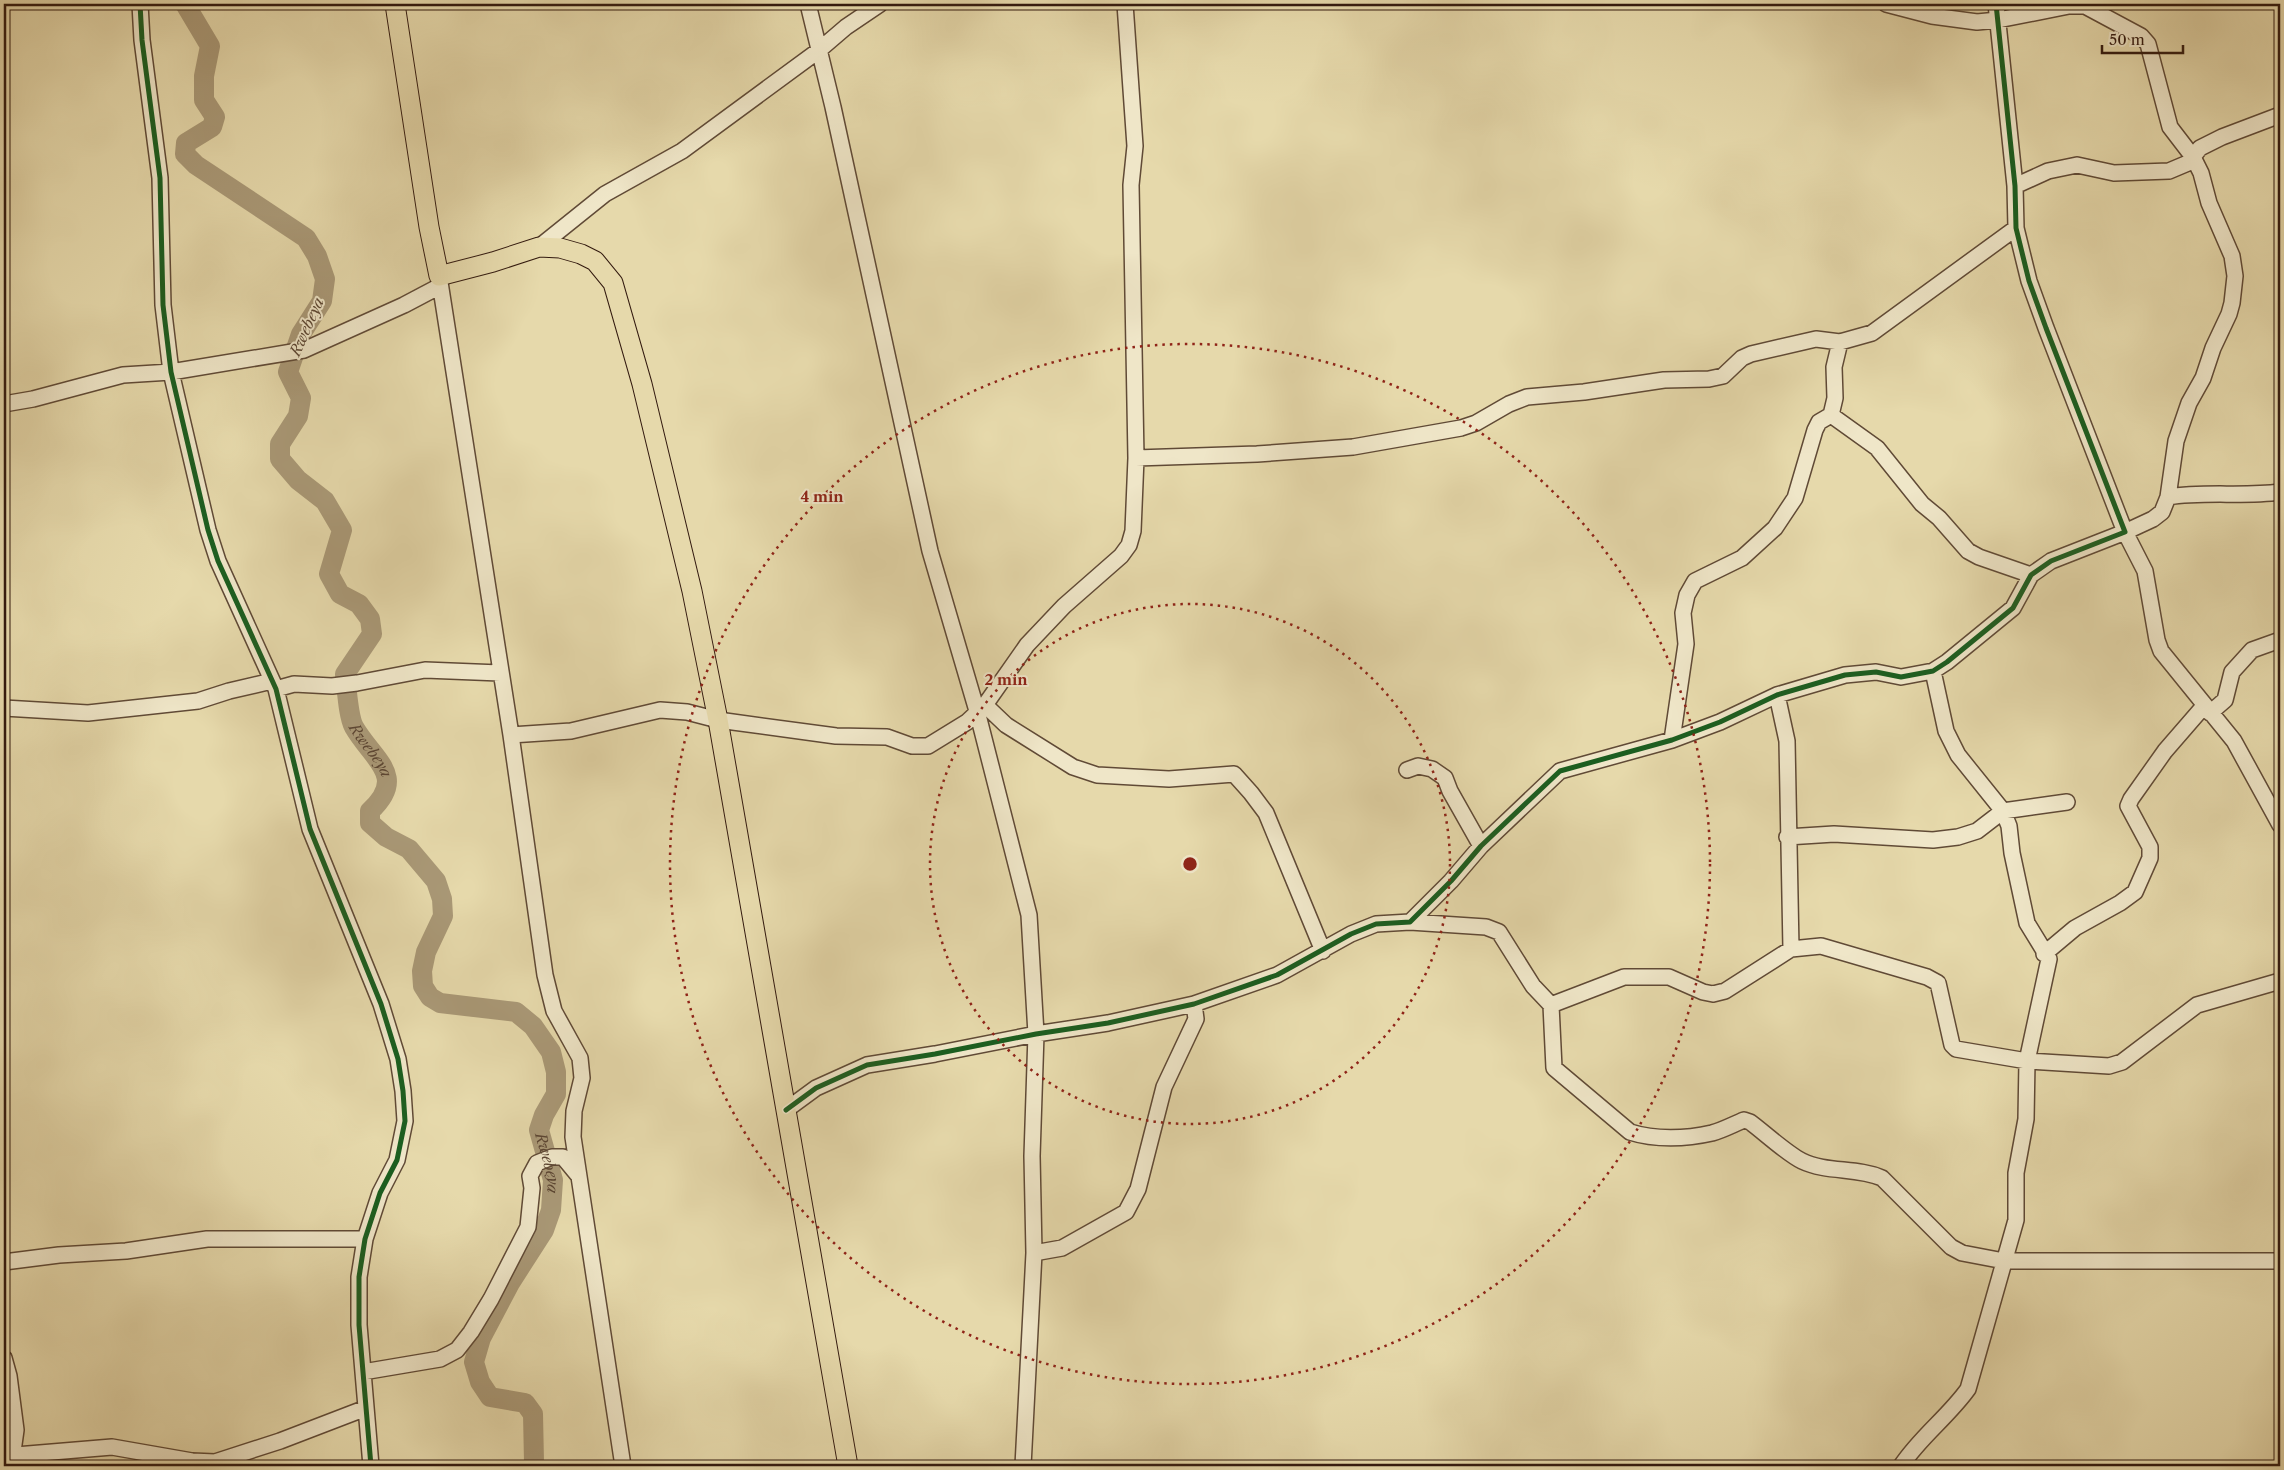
<svg xmlns="http://www.w3.org/2000/svg" width="2284" height="1470" font-family="'Libre Caslon Text',serif">
<style>
.lines{fill:none;stroke-linecap:round;stroke-linejoin:round}
.river{stroke:#a99876;stroke-width:20}
.minor-casing{stroke:#604a36;stroke-width:18}
.major-casing{stroke:#331a0f;stroke-width:21}
.minor{stroke:#efe6c8;stroke-width:15}
.major{stroke:#e6d9ab;stroke-width:19}
.cycleway-casing{stroke:#efe6c8;stroke-width:8}
.cycleway{stroke:#1b5e20;stroke-width:5}
.ring{fill:none;stroke:#8f2418;stroke-width:2.5;stroke-dasharray:2.5 5}
.labels{text-anchor:middle;stroke-width:4;stroke-linejoin:round;paint-order:stroke}
.water-label{font-size:15px;font-style:italic;fill:#5c4633;stroke:#efe6c8}
.centre{fill:#8f2418;stroke:#efe6c8;stroke-width:2.5}
.ring-label{font-size:15px;text-anchor:middle;font-weight:bold;fill:#8f2418;stroke:#efe6c8;stroke-width:4;stroke-linejoin:round;paint-order:stroke}
</style>
<rect width="100%" height="100%" fill="#e6d9ab"/>
<filter id="stains"><feTurbulence type="fractalNoise" baseFrequency=".004" numOctaves="4"/><feColorMatrix values="0 0 0 0 .2 0 0 0 0 .09 0 0 0 0 .02 0 0 0 .5 -.17"/></filter>
<radialGradient id="worn" r=".72"><stop offset=".6" stop-color="#630" stop-opacity="0"/><stop offset="1" stop-color="#630" stop-opacity=".3"/></radialGradient>
<g class="lines">
<path class="river" id="s1" d="M185,4L210,46L204,76V100L215,117L212,127L186,143L185,154L196,165L306,238L317,256L325,279L322,301L301,334L288,372L301,398L298,416L280,444V459L298,480L325,501L342,530L329,574L340,594L359,604L370,619L372,634L345,674C347,688 348,716 354,727C373,760 408,776 370,811V823L386,837L409,849L436,881L442,899L443,916L426,952L422,971L423,986L430,997L440,1003L516,1012L533,1026L551,1052L556,1072V1094L544,1115L539,1130L553,1180L551,1210L544,1230L510,1283L481,1338L474,1362L480,1382L490,1397L525,1403L533,1414L534,1462L532,1466"/>
<g class="minor-casing">
<path id="minor" d="M140,4L142,40L160,178L163,305L171,372L208,530L218,561L276,689L310,829L381,1004L398,1059L403,1091L405,1121L397,1160L380,1193L365,1239L359,1277V1325L371,1466
M808,4L833,107L930,551L977,711L1029,915L1036,1034L1032,1156L1034,1253L1023,1466
M1886,4L1932,16L1977,22L1998,20L2069,6H2085L2141,36L2148,44L2170,127L2193,157L2201,173L2209,203L2232,256L2235,276L2232,303L2229,314L2213,348L2203,378L2189,403L2176,441L2168,497L2162,512L2153,519L2125,532L2145,571L2157,640L2161,651L2234,741L2280,825
M2015,186L2048,171L2077,165L2114,173L2169,171L2188,163L2200,148L2222,137L2280,115
M539,247L605,194L682,151L818,51L846,27L880,4
M439,276L511,735L545,975L554,1011L580,1058L582,1078L574,1111L573,1137L623,1466
M4,404L33,399L123,375L171,372L304,350L404,305L440,286
M1831,415L1877,448L1922,504L1939,518L1968,551L1979,557L2031,575
M1136,458L1257,454L1353,447L1461,428L1476,423L1509,404L1527,397L1584,392L1664,380L1709,379L1723,376L1742,358L1751,354L1816,339L1840,342
M2168,497C2205,491 2243,497 2280,492
M276,689L294,684L332,686L357,683L425,670L500,673
M1777,695L1787,741L1791,949
M985,705L1006,725L1073,767L1097,775L1169,779L1234,774L1251,793L1266,813L1323,951
M4,708L88,713L198,701L229,691L272,681
M2210,713L2225,700L2232,672L2252,650L2280,640
M511,735L571,731L660,710L687,712L718,720L836,736L887,737L912,746H928L967,722L985,705L1027,645L1064,606L1121,556L1129,545L1133,531L1136,458L1131,185L1135,146L1125,4
M1672,740L1686,644L1683,613L1687,595L1695,581L1742,558L1775,528L1795,498L1815,430L1819,422L1831,415L1835,398L1834,367L1840,342L1872,333L2016,228
M1407,770L1418,766L1432,769L1445,778L1450,791L1481,846
M1787,837L1834,834L1933,840L1958,837L1977,831L2003,811L2067,802
M1410,922L1486,927L1499,932L1533,986L1551,1005L1554,1068L1630,1132C1655,1140 1686,1139 1712,1133C1723,1130 1734,1124 1744,1120L1750,1122C1765,1133 1786,1153 1802,1161C1827,1173 1857,1167 1882,1178L1951,1247L1962,1253L2004,1261H2280
M2044,954L2075,928L2120,903L2135,892L2150,858V847L2128,806L2131,799L2165,751L2204,706
M1551,1005L1624,977H1669L1703,992L1713,994L1725,991L1791,949L1821,946L1927,977L1938,983L1952,1045L1956,1049L2027,1061L2109,1066L2122,1062L2197,1005L2280,981
M786,1110L816,1088L867,1065L935,1054L1036,1034L1108,1023L1194,1004L1277,975L1351,934L1376,924L1410,922L1451,881L1481,846L1560,771L1672,740L1720,722L1777,695L1845,675L1876,672L1901,677L1933,671L1947,662L2013,608L2031,575L2051,561L2125,532L2046,328L2029,281L2016,228L2015,186L1996,4
M1034,1253L1062,1248L1126,1212L1138,1189L1164,1087L1196,1019L1194,1004
M4,1262L59,1255L126,1251L207,1239H365
M4,1358L9,1376L16,1430L11,1466
M363,1372L440,1359L457,1350L471,1332L491,1299L528,1227L532,1188L530,1176L537,1163L552,1157H563L577,1174
M4,1456L112,1447L192,1461L215,1462L280,1441L366,1408
M1901,1466C1920,1437 1948,1417 1968,1389L2016,1220V1173L2026,1119L2027,1061L2049,959L2027,923L2012,853L2009,826L2003,811L1958,755L1946,731L1933,671"/>
</g>
<g class="major-casing">
<path id="major" d="M395,4L429,227L439,276L493,262L539,247L560,248L581,254L595,261L613,283L642,384L692,591L718,720L848,1466"/>
</g>
<use href="#minor" class="minor"/>
<use href="#major" class="major"/>
<g class="cycleway-casing">
<path id="cycleway" d="M140,4L142,40L160,178L163,305L171,372L208,530L218,561L276,689L310,829L381,1004L398,1059L403,1091L405,1121L397,1160L380,1193L365,1239L359,1277V1325L371,1466
M786,1110L816,1088L867,1065L935,1054L1036,1034L1108,1023L1194,1004L1277,975L1351,934L1376,924L1410,922L1451,881L1481,846L1560,771L1672,740L1720,722L1777,695L1845,675L1876,672L1901,677L1933,671L1947,662L2013,608L2031,575L2051,561L2125,532L2046,328L2029,281L2016,228L2015,186L1996,4"/>
</g>
<use href="#cycleway" class="cycleway"/>
</g>
<g class="ring">
<circle cx="1190" cy="864" r="260"/>
<circle cx="1190" cy="864" r="520"/>
</g>
<g class="labels">
<g class="water-label">
<text transform="translate(307 327) rotate(-66)" y="5">Rwebeya</text>
<text dy="5" stroke="none"><textPath href="#s1" startOffset="916">Rwebeya</textPath></text>
<text dy="5" stroke="none"><textPath href="#s1" startOffset="1470">Rwebeya</textPath></text>
</g>
</g>
<circle cx="1190" cy="864" r="8" class="centre"/>
<g class="ring-label">
<text x="822" y="502">4 min</text>
<text x="1006" y="685">2 min</text>
</g>
<rect width="2284" height="1470" fill="none" stroke="#e6d9ab" stroke-width="20"/>
<rect x="5" y="5" width="2274" height="1460" fill="none" stroke="#331a0f" stroke-width="2.5"/>
<rect x="10" y="10" width="2264" height="1450" fill="none" stroke="#331a0f"/>
<path d="M2102 45v8h81v-8" fill="none" stroke="#331a0f" stroke-width="2.5"/>
<text x="2109" y="45" font-size="15" fill="#331a0f" stroke="#efe6c8" stroke-width="4" paint-order="stroke">50 m</text>
<rect width="100%" height="100%" filter="url(#stains)"/>
<rect width="100%" height="100%" fill="url(#worn)"/>
</svg>
